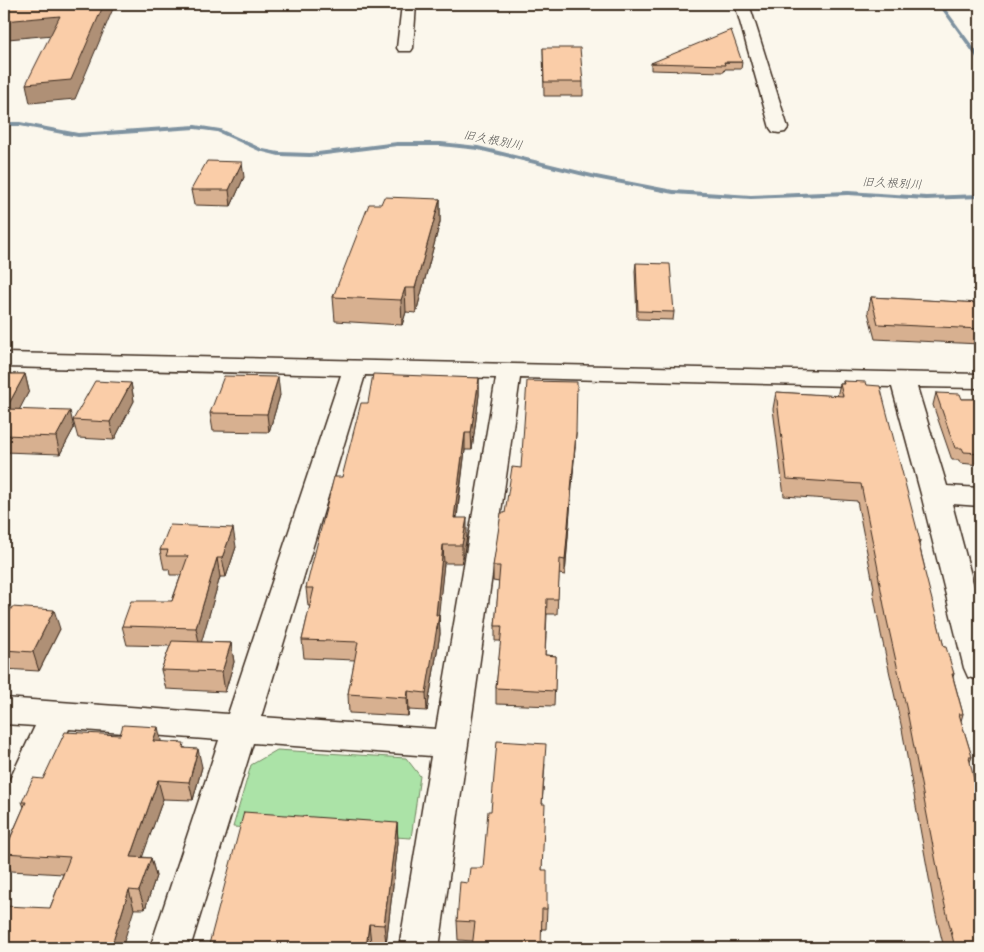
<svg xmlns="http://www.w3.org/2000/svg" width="984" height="952" font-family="Pangolin,'Klee One',sans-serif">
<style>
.green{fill:#abe3a7;stroke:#738662}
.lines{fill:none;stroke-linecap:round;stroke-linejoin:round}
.stream{fill:#7e92a0;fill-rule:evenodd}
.minor-casing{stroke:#3b2a1e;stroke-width:3}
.minor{fill:#fbf7ec;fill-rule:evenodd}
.wall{fill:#d7b090;stroke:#3b2a1e}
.shaded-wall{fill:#af9076;stroke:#3b2a1e}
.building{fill:#facda8;stroke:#3b2a1e}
.labels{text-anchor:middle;stroke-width:4;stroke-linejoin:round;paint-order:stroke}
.far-water-label{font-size:12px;font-style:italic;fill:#575654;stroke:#fbf7ec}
</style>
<rect width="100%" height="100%" fill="#fbf7ec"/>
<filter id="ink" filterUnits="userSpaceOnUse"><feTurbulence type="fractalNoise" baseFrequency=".02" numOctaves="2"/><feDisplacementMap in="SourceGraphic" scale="10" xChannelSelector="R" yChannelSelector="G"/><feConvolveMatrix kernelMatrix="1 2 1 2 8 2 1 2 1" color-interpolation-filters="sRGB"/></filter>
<g filter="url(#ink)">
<path class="green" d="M277,750L406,758L420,776L411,838L233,827L251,765Z"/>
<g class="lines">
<path class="stream" d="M938,4H942L980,56V60H978Z
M4,122H20L78,133L195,125L220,129L263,149L279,152L310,153L397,142H441L478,146L596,175L673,190L751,195L848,191L926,196L980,194V198L926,200L848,195L751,199L673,194L596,179L478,150L441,146H397L310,157L279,156L259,151L217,132L195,129L78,137L20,126H4Z"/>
<g class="minor-casing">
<path id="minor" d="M402,4H416L413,48L411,51H399L397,48Z
M735,4H749L788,128L785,132L779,133L773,132L770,128Z
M4,353L980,374V388L917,387L947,486L980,488V506L952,504L980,609V680L968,677L964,668L921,494L892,387L520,378L439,948H399L431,756L253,743L190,948H150L219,740L69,729L17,841L4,846V792L35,726L4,724V698L228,714L341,375L4,367ZM365,375L496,378L436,729L261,717Z"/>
</g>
<use href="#minor" class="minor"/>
</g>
<path class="wall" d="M543,48L583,82V96H544Z
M742,62L741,69H725L724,72L651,70V63Z
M244,177L231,206L194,205L191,190Z
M440,199V222L416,313L406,312L402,325L335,321L333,297L381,204Z
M636,263L674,312L673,320L637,319L635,271Z
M978,271H980V344L875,339L868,312L871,297L977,303L979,298L974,286Z
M4,370L12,374H25L29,391L19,409L74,428L60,454L4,452Z
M479,378V395L472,450H465L457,518L467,536L462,563H444L438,615H439L440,634L427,711L409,710L408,716L349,713L348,694L355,660L304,658L302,640L310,606H308L306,588L342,477L368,403Z
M843,381L867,385L920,541L919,544L925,569L924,572L944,647L954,674L953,677L963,714L961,721L972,757L970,762L980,948H944L935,911L902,729L881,634L873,592L874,588L857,501L784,496L773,409L776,392L837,396L840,384H843Z
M131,383L134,401L114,440L78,438L73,420Z
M936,393L962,399H980V465L960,463L959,460H952L933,405Z
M280,395L269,432L213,431L210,413Z
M575,447L565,575L559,574L557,614H547L545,655L556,656L554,706L496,704V688L501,641H495V626L499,582L493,581V566L505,513L521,468Z
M979,506H980V533L975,518Z
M236,547L226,577H220L201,642L231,643L234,662L225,692L166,689L161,670L170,646L127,645L122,626L172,601L181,575H170L169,569H164L160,550Z
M4,623L60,629L39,671L4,669Z
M161,742L186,748L202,767L193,800L163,799L142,857L151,858L156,876L145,909L50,908L63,874L11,871L4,852L24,807L22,802L43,779Z
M545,764L542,804V870L547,909L546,929H541L473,941L458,940L457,921L468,883L483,868L491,811Z
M397,823L398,843L386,944L371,943L208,948Z"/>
<path class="shaded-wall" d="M104,4H115L75,99L30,103L26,84Z
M4,10L60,16L64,34L8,39L5,28H4Z
M242,162L244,177L231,206L229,190Z
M440,199V222L416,313L415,288Z
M405,288L406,312L402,325L401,300Z
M25,374L29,391L11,426L6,409Z
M278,377L280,395L269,432L267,414Z
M479,378V395L472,450L471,433Z
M131,383L134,401L114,440L110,422Z
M70,411L74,428L60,454L56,437Z
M465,433V450L454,536V518Z
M576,433L575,447L565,575V560Z
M467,518V536L462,563V545Z
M233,528L236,547L226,577L222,558Z
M443,545L444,563L437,630L439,615L440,634L427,711L426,693L436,615Z
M217,558L220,577L200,647L196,628Z
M54,610L60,629L39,671L33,652Z
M231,643L234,662L225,692L222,672Z
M408,691L409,710L408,716L407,698Z
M158,727L162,745L153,741Z
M4,732L11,751L4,765Z
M198,749L202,767L193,800L189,782Z
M158,780L163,799L136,875L131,857Z
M397,823L398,843L386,944L384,925Z
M151,858L156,876L145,909L139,891Z
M129,890L134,909L122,948H111Z
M369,924L371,943L370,948H366Z"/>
<path class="building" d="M4,4H104L71,80L26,84L60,16L4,21L5,10H4Z
M731,30L742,62H724L725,65L651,63Z
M543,48H580L583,82H544Z
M207,161L242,162L229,190H191Z
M384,197L440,199L415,288H405L401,300L333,297L369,204H381Z
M636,263L670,264L674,312L638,311Z
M871,297L980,303V329L878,324Z
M4,370H10L8,374H25L6,409L70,411L56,437L4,435Z
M373,374L479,378L471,433H465L454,518H467L462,545H443L436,615H439L426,693L408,691L407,698L348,694L358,642L302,640L314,588H306L334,477H342L361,403H368Z
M224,376L278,377L267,414L210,413Z
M95,381L131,383L110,422L73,420Z
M527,381L577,382L576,433L565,560L560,559L558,599H547L545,655L556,656L555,691L496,688L502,626H495L500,566H493L501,513H505L512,467L521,468Z
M843,381L866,382L867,385L880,386L920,541H918L925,569H924L944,647H946L954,674H952L963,714H959L972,757H969L980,807V948H955L942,893L907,711L886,616L878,574H879L861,484L787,479L776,392L843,396L840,384H844Z
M936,393L960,394L962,399H980V453L964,452L962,448H955Z
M170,525L233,528L222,558H217L196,628L122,626L131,601H172L188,556H166L168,550H160Z
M12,607L54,610L33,652L4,650V623Z
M172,641L231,643L222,672L161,670Z
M123,725L158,727L153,741L184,743L183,748L198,749L189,782L158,780L131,857L151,858L139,891L129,890L111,948H4V906L50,908L70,857L4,853L26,802H22L33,778L43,779L65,732L120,735Z
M497,741L546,744L542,804H545L542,870H547V909H542L541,948H472L475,922L457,921L460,882L468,883L470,868H483L488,811H491Z
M244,812L397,823L384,925L369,924L366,948H208Z"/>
</g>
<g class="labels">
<g class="far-water-label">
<text transform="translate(493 140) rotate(11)" y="4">旧久根別川</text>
<text transform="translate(892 183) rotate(3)" y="4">旧久根別川</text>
</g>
</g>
<rect width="984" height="952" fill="none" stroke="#fbf7ec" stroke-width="20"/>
<rect x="10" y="10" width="964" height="932" fill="none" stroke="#3b2a1e" stroke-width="2" filter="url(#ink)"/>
</svg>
